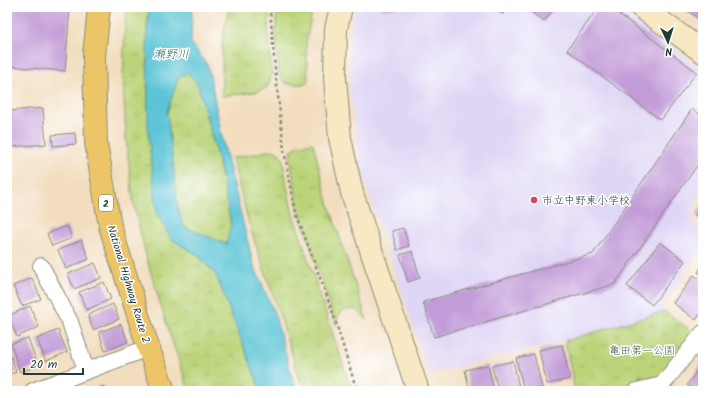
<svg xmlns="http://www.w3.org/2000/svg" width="710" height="398" font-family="Kalam,'Klee One',sans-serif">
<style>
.built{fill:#dfd5f5}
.grass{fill:url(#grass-tufts);stroke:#6d8856}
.water{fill:#5bc4d6;stroke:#3d8085;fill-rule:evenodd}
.building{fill:#c29cd8}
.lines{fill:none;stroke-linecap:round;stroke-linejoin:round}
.street-casing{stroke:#888d79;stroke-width:18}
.secondary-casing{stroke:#888d79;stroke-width:24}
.highway-casing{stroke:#888d79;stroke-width:24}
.path{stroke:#888d79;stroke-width:2.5;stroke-dasharray:3 3;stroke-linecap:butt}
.street{stroke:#fff;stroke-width:16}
.secondary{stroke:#f8e8c3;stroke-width:22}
.highway{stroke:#edc569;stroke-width:22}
.poi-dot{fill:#d1495b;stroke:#fff;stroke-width:1.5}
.labels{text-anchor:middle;stroke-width:3;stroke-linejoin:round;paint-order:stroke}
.shield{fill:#fff;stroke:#627771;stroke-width:1}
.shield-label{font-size:10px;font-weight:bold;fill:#1f3d34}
.poi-label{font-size:11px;fill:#1f3d34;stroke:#fff;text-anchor:start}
.street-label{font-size:11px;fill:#1f3d34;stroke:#fff}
.park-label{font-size:11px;fill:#466345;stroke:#fff}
.water-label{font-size:12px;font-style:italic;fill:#316665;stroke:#fff}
</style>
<defs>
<pattern id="grass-tufts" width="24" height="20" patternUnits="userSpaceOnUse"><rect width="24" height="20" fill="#bbd479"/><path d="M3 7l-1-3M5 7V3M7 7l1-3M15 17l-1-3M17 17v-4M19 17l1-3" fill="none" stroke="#a0b769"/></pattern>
</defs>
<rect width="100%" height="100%" fill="#fff"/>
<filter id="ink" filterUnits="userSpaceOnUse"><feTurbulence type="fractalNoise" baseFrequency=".025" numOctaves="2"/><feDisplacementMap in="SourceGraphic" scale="8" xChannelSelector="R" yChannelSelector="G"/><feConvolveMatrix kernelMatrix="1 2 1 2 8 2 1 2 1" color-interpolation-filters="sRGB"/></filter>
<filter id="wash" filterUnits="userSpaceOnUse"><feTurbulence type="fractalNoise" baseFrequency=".012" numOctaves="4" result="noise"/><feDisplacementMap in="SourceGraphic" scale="16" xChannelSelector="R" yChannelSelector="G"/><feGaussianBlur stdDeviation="0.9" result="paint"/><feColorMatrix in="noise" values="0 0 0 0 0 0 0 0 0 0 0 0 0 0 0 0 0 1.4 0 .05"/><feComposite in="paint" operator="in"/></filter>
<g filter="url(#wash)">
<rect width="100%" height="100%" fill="#f2ddbe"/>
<path class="built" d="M355,7H619L703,70V181L691,218L703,238V246L662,307L665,311L565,341L429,374L362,173L350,96V33Z"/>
<path class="grass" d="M128,7H149L147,30L171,239L197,255L216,275L261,391H189L169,332L147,260L133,201L126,139L123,79L125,23Z
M229,7H270L268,30L272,75L269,83L266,88L256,92L222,96V41Z
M277,7H313L306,43L308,81L303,84H289L283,81L279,75L276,31Z
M187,71L198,84L221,172L231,226L226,244L184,227L178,210L167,112L178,78Z
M313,143L327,199L367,320C362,314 357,307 347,310C344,310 341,312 339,315C338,318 337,322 336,325L298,207L290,157L291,151L299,145Z
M273,150L279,153L283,159L287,187L292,211L352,391H311L300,380L279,313L250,228L232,158Z
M665,311L694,333L664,375L655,379L598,391H575L565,341Z"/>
<path class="water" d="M149,7H192L191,43L208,66L222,137L253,263L274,312L294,384L302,391H261L216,275L197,254L171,239L157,214L148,132L147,30ZM187,72L198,84L221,172L231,226L226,244L184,227L178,210L167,112L178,78Z"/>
<g id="blocks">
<path class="building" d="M7,7H70L65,71L7,66Z
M382,7H396V8L382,10Z
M494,7H509L503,14Z
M525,7H555L544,22Z
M599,7H609L697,72L661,120L567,50Z
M682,7H703V22Z
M43,108L46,144L11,147L8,111Z
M692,109L703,117V157L615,284L434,337L423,302L593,254Z
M75,133L76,144L53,146L52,135Z
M703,204V221L695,215Z
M67,226L72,238L52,246L47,234Z
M403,228L409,246L397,250L392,231Z
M81,240L89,259L66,269L58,250Z
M660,242L685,261L652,305L627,286Z
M412,251L420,278L408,282L400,255Z
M95,263L101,278L74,289L68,274Z
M703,265V276L698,272Z
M694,275L703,282V310L696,320L673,303Z
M32,278L41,299L22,306L13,286Z
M104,282L111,299L86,310L79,292Z
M113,304L119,319L93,330L88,315Z
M30,306L39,327L17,337L8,316Z
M121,324L128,342L105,351L99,332Z
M58,330L67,352L46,361L37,339Z
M28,338L38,366L20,372L11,344Z
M562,345L570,379L547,384L539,350Z
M8,348L16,372L7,375V349Z
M534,354L542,388L524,391L516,358Z
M513,361L520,391H498L492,366Z
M488,365L494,391H470L465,370Z
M700,366L703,368V391H695L687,385Z
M103,386L105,391H91Z"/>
</g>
</g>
<g filter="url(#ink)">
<use href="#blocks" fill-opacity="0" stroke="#888d79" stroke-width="1"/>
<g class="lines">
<g class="street-casing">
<path id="street" d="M41,266L70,322L86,371
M33,391L137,352L148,347
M637,391L662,385L703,333"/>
</g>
<g class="secondary-casing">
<path id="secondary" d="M341,7L336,29L335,78L340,138L352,193L418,391
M641,7L703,52"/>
</g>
<g class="highway-casing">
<path id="highway" d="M99,7L94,56L96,143L110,226L148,347L164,391"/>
</g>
<path class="path" d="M271,7L270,9L275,69L284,150L296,213L332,310L357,391"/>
<use href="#street" class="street"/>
<use href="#secondary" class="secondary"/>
<use href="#highway" class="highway"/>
</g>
</g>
<circle class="poi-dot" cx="534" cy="200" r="4"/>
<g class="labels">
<rect class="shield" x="99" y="195" width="14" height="16" rx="3"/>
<g class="shield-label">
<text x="106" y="207">2</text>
</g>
<g class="poi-label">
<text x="542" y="204">市立中野東小学校</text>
</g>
<g class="street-label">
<text transform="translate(129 284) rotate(73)" y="4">National Highway Route 2</text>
</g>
<g class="park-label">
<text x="642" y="354">亀田第一公園</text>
</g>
<g class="water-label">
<text x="171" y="58">瀬野川</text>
</g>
</g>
<rect width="710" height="398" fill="none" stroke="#fff" stroke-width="24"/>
<g transform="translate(668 42) rotate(176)" stroke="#ffffff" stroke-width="3" paint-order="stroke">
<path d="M0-3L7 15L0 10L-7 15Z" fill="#1f3d34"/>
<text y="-6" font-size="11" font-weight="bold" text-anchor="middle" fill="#1f3d34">N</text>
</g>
<path d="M24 368v6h59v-6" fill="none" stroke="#1f3d34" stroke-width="2"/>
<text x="30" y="368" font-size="12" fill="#1f3d34" stroke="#ffffff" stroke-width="3" paint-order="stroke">20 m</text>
</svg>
